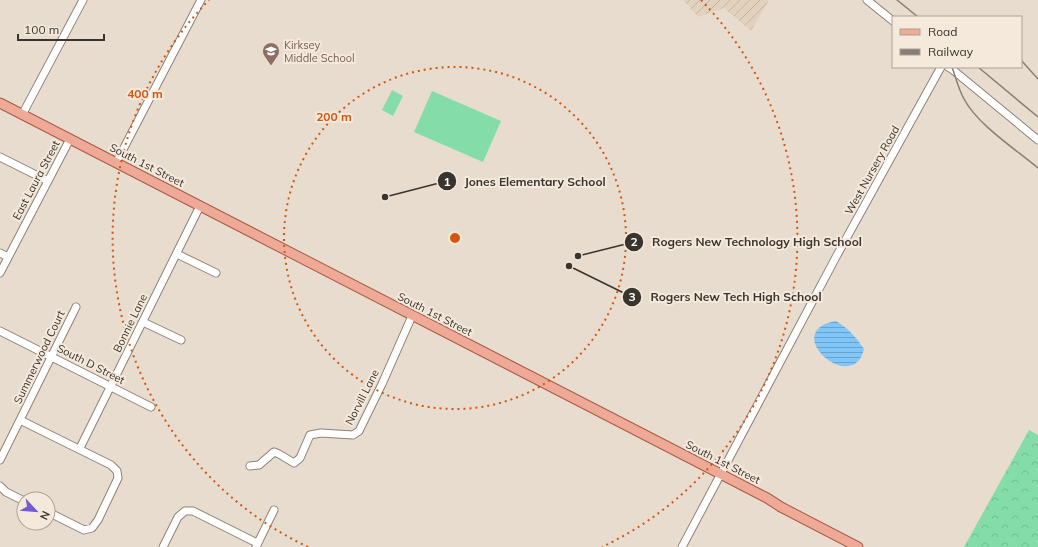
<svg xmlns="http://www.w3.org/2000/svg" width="1038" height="547" font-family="Mulish,sans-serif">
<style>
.industrial{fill:url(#industrial-furrows)}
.grass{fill:#84dda9}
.forest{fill:url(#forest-crowns)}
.water{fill:url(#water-rules)}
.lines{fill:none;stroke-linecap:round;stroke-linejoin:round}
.minor-casing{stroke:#8d8275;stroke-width:9}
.major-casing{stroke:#a85c44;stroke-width:11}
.minor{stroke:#fff;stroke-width:7}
.major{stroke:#eeaa96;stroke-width:9}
.rail{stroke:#877f76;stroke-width:1.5}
.ring{fill:none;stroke:#d6550f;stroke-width:2;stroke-dasharray:2 4}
.labels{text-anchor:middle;stroke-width:4;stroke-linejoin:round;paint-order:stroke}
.education-label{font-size:11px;fill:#785e54;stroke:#f5e9db;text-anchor:start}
.street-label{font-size:11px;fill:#39342e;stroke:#f5e9db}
.centre{fill:#d6550f;stroke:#f5e9db;stroke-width:2}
.ring-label{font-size:12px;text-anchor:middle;font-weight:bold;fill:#d6550f;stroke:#f5e9db;stroke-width:4;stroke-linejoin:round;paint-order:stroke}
.leader{fill:none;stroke:#39342e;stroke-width:1.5}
.callout-dot{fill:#39342e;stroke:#f5e9db;stroke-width:1.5}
.mark-label{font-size:12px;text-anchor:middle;font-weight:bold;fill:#fff}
.callout-label{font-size:12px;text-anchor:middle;font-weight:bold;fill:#39342e;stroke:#f5e9db;stroke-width:4;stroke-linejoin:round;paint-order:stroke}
</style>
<defs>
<pattern id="industrial-furrows" width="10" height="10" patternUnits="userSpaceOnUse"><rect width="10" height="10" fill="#e2d1bd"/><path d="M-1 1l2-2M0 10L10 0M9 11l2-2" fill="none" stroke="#c3b4a3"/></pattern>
<pattern id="forest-crowns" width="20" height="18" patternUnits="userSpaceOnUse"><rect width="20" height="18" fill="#84dda9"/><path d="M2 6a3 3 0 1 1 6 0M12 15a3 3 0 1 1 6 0" fill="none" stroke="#73be92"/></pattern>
<pattern id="water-rules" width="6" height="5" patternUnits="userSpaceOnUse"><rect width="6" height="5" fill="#80c6f9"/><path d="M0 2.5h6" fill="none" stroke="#6aa2ca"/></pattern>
</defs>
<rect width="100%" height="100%" fill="#e8dcce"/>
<path class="industrial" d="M683,0H769L751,31L724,8L698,17Z"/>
<path class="grass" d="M392,90L403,96L393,116L382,110Z
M432,91L501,121L483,162L414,132Z"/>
<path class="forest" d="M1029,430L1038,435V547H964Z"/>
<path class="water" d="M836,321C848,328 856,337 864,349C853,397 778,331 836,321Z"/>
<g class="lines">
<g class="minor-casing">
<path id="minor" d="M867,0L893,21
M948,67L953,70L1038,140
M22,115L83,0
M0,157L48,181
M116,163L201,0
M0,253L8,257
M177,254L216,273
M0,273L70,139
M143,322L181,340
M0,331L151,407
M20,420L111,465L117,471L118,478L98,520L92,528L84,530L48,512
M80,448L200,206
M0,460L76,307
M250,466L259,465L274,452L279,454L294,463L300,458L310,435L321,433L353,435L359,431L382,384L412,316
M0,486L6,492L24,501
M163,547L178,517L185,511H193L257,543
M256,547L274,510
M682,547L836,257L941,67"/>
</g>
<g class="major-casing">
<path id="major" d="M0,103L711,469L767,498L781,507L858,547"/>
</g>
<use href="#minor" class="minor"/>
<use href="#major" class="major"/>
<path class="rail" d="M897,0L918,17
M1021,60L1038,79
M952,67C956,78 958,88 964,99C978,125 1014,148 1038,168
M978,67L1038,117"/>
</g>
<g class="ring">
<circle cx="455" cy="238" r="171"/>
<path d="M308 547A342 342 0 0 1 209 0M701 0A342 342 0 0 1 602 547"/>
</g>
<defs>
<g id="school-pin" transform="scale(0.9)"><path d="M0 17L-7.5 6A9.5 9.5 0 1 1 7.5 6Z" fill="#8d6e63" stroke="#f5e9db"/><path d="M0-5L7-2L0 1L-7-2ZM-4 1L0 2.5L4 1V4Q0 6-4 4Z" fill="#fff"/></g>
</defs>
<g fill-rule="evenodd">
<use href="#school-pin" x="271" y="51"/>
</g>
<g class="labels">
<g class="education-label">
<text x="284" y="49">Kirksey<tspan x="284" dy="13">Middle School</tspan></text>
</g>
<g class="street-label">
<text transform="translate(147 165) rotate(27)" y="4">South 1st Street</text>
<text transform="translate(872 170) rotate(-61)" y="4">West Nursery Road</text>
<text transform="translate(36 180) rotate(-62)" y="4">East Laura Street</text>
<text transform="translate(435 314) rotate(27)" y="4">South 1st Street</text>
<text transform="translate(130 323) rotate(-64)" y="4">Bonnie Lane</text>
<text transform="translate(39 357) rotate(-64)" y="4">Summerwood Court</text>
<text transform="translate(91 364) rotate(27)" y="4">South D Street</text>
<text transform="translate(362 397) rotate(-63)" y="4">Norvill Lane</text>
<text transform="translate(723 462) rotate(27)" y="4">South 1st Street</text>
</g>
</g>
<circle cx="455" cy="238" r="6" class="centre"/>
<g class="ring-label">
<text x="145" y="98">400 m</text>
<text x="334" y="121">200 m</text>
</g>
<path class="leader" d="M385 197L447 181M578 256L634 242M569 266L632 297"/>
<g class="callout-dot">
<circle cx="385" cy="197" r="4"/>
<circle cx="578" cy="256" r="4"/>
<circle cx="569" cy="266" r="4"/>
<circle cx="447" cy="181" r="10"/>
<circle cx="634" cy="242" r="10"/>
<circle cx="632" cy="297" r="10"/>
</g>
<g class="mark-label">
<text x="447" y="186">1</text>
<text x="634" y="246">2</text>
<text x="632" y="301">3</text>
</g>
<g class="callout-label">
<text x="535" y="186">Jones Elementary School</text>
<text x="757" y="246">Rogers New Technology High School</text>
<text x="736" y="301">Rogers New Tech High School</text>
</g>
<rect x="892" y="16" width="130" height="52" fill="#f5e9db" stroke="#aaa196"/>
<rect x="900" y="29" width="20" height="6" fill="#eeaa96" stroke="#aaa196"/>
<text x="928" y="36" font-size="12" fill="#39342e">Road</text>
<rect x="900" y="49" width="20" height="6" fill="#877f76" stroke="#aaa196"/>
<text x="928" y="56" font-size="12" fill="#39342e">Railway</text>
<g transform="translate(36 511) rotate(116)"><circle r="19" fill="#f5e9db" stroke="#aaa196"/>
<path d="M0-3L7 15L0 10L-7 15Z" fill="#735ad4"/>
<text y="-6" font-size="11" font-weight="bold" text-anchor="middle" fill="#39342e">N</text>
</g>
<path d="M18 34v6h86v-6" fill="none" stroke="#39342e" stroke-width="2"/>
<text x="24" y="34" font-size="12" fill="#39342e" stroke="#f5e9db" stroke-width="3" paint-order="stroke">100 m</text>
</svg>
